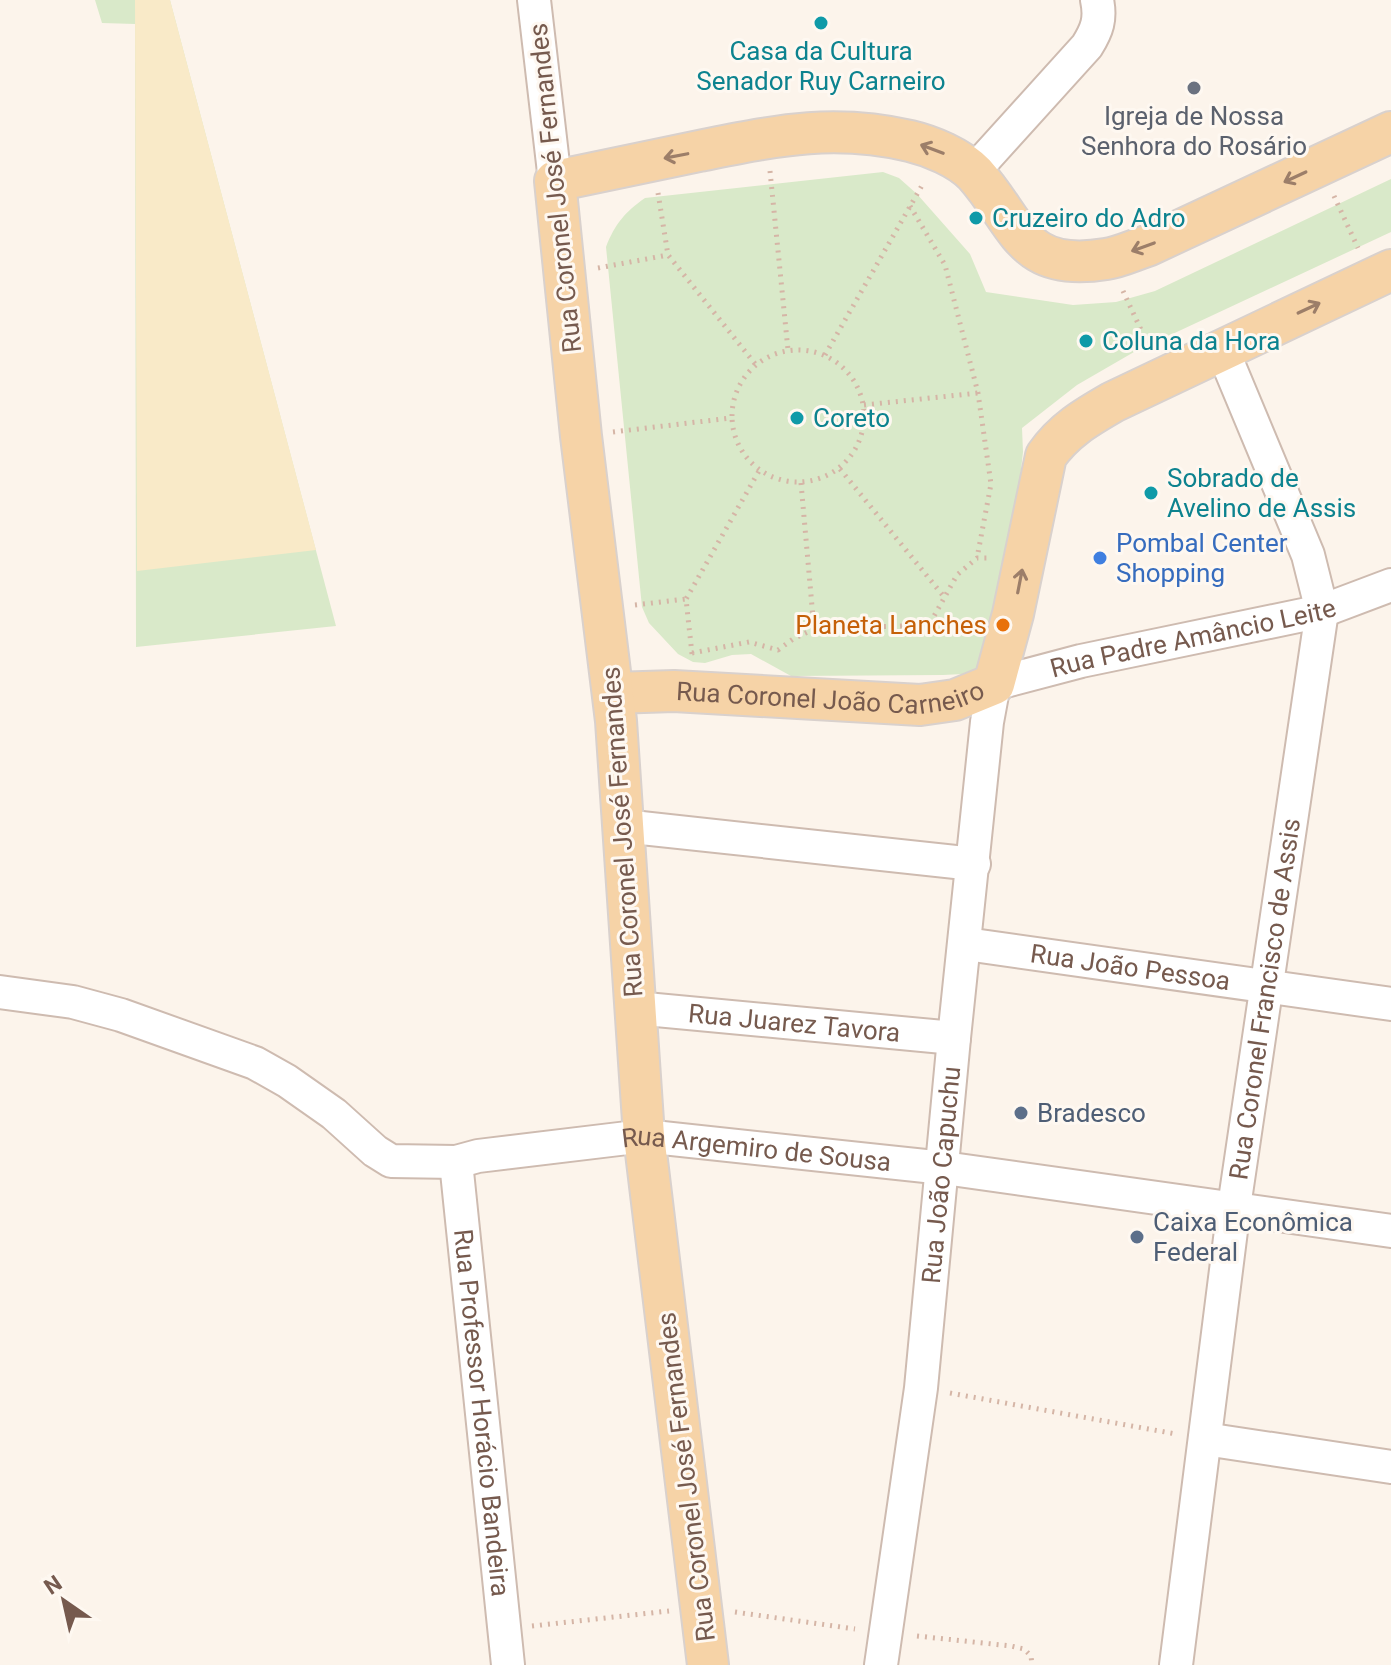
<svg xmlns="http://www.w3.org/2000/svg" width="1391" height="1665" font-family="Roboto,sans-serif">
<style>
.green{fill:#d9e9c9}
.sand{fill:#f9eac8}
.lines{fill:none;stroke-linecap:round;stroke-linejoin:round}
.minor-casing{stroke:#cebbb0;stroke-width:36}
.major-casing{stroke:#d9d1cd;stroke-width:44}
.path{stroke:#d5b5a6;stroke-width:5;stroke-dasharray:2 6;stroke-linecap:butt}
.minor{stroke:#fff;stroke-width:32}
.major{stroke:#f6d3a7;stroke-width:40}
.oneway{stroke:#9c7e69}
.culture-dot{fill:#0f9aa8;stroke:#fef8f1;stroke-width:3}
.worship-dot{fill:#6b7280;stroke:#fef8f1;stroke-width:3}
.shop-dot{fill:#3f7fe0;stroke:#fef8f1;stroke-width:3}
.food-dot{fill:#e8710a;stroke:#fef8f1;stroke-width:3}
.service-dot{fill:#5c6f8a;stroke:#fef8f1;stroke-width:3}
.labels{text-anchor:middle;stroke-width:6;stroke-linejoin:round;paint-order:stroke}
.culture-label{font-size:26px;fill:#0d838f;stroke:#fef8f1;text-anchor:start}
.worship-label{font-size:26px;fill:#5b616d;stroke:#fef8f1}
.street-label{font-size:26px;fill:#765a4e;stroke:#fef8f1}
.shop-label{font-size:26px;fill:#366cbe;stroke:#fef8f1;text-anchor:start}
.food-label{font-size:26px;fill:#c56008;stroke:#fef8f1;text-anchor:end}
.service-label{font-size:26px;fill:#4e5e75;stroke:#fef8f1;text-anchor:start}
</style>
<rect width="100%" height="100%" fill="#fcf4eb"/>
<path class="green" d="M95,0H170L336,626L136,647L135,24L102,23Z
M883,172L899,178L917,194L970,254L986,292L1073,305L1116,302L1155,291L1391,179V232L1134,352L1077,385L1022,428L1023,452L1002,639L978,668L963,674L943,675L791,676L751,654L732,655L705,663L693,662L678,654L649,623L642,607L606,247C615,224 625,212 645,198Z"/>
<path class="sand" d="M135,0H170L316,550L137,571Z"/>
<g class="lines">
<g class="minor-casing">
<g id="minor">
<path d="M534,0L555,181"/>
<path d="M973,172L1087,46C1097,30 1101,19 1097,0"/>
<path d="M623,826L974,864"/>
<path id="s1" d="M966,944L1391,1004"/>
<path id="s2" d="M0,992L73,1002L121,1015L255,1063L287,1081L334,1114L375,1151L391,1161L456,1162L478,1156L644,1136L944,1168L1391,1231"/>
<path id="s3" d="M635,1008L954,1038"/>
<path id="s4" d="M456,1162L508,1665"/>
<path d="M1205,1439L1391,1467"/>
<path id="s5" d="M881,1665L921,1388L954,1038L987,722L994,684L1081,661L1322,611L1391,585"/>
<path id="s6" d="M1176,1665L1234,1207L1322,611L1308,555L1222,349"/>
</g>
</g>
<g class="major-casing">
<g id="major">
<path id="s7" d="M613,693L674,691L920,705L955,700L994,684L1013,614L1046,456C1064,430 1087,417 1113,402L1391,270"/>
<path d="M708,1665L644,1136L616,721L581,436L555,181C603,171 651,161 699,151C775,136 832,123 910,141C931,146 960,158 975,174C1020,225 1021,273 1106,259C1120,257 1134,250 1147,246L1391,132"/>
</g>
</g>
<path class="path" d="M770,171L788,350
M658,193L668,255L756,365
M1334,196L1358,248
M910,206L945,265L978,393L991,484L977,558
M598,268L668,255
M1123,291L1149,347
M732 416a66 66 0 1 1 132 0a66 66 0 1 1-132 0Z
M825,355L924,182
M864,405L978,393
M613,432L731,418
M840,469L945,598
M801,483L814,629
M635,605L686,599
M692,653L749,642L778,650L793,639L814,629L929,625L957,575L977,558H991
M692,654L686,599L759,471
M950,1393L1176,1434
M735,1612L855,1629
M532,1626L669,1611
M917,1636L1011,1646L1024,1649L1031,1656L1032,1665"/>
<use href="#minor" class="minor"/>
<use href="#major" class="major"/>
</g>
<defs><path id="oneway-shaft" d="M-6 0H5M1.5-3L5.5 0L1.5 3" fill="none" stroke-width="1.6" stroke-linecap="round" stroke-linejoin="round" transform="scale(2)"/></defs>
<g class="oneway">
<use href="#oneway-shaft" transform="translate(932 149) rotate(-159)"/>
<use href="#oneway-shaft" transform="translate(676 156) rotate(169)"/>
<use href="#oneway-shaft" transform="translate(1295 177) rotate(155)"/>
<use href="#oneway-shaft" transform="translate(1143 247) rotate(160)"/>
<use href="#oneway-shaft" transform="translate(1309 308) rotate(-25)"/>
<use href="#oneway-shaft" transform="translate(1020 581) rotate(-79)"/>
</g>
<g class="culture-dot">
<circle cx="821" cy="23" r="8"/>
<circle cx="976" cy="218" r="8"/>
<circle cx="1086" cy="341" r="8"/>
<circle cx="797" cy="418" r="8"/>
<circle cx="1151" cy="493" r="8"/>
</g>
<circle class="worship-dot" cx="1194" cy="88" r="8"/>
<circle class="shop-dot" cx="1100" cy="558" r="8"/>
<circle class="food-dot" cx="1003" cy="625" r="8"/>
<g class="service-dot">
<circle cx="1021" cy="1113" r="8"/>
<circle cx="1137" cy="1237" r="8"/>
</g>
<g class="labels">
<g class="culture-label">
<text x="821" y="60" text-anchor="middle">Casa da Cultura<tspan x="821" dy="30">Senador Ruy Carneiro</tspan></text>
<text x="992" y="227">Cruzeiro do Adro</text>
<text x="1102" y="350">Coluna da Hora</text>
<text x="813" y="427">Coreto</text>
<text x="1167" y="487">Sobrado de<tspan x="1167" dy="30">Avelino de Assis</tspan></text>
</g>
<g class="worship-label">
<text x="1194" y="125">Igreja de Nossa<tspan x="1194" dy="30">Senhora do Rosário</tspan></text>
</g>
<g class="street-label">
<text transform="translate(555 188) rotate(-96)" y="9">Rua Coronel José Fernandes</text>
<text dy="9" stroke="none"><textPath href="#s5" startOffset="1192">Rua Padre Amâncio Leite</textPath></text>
<text dy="9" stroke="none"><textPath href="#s7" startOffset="218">Rua Coronel João Carneiro</textPath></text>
<text transform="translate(622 832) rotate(-94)" y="9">Rua Coronel José Fernandes</text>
<text dy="9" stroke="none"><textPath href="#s1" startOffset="166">Rua João Pessoa</textPath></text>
<text dy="9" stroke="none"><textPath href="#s6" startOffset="672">Rua Coronel Francisco de Assis</textPath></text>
<text dy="9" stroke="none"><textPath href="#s3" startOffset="160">Rua Juarez Tavora</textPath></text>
<text dy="9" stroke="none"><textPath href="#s2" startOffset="802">Rua Argemiro de Sousa</textPath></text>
<text dy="9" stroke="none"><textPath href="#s5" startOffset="494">Rua João Capuchu</textPath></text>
<text dy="9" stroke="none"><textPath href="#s4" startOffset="252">Rua Professor Horácio Bandeira</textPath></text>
<text transform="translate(686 1477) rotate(-97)" y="9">Rua Coronel José Fernandes</text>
</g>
<g class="shop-label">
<text x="1116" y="552">Pombal Center<tspan x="1116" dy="30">Shopping</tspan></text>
</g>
<g class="food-label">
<text x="987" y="634">Planeta Lanches</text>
</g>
<g class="service-label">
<text x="1037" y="1122">Bradesco</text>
<text x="1153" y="1231">Caixa Econômica<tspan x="1153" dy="30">Federal</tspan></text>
</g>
</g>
<g transform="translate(64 1601) rotate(326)" stroke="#fef8f1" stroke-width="6" paint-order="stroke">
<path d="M0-6L14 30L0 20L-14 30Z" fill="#765a4e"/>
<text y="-12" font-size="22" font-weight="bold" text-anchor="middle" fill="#765a4e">N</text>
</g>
</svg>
